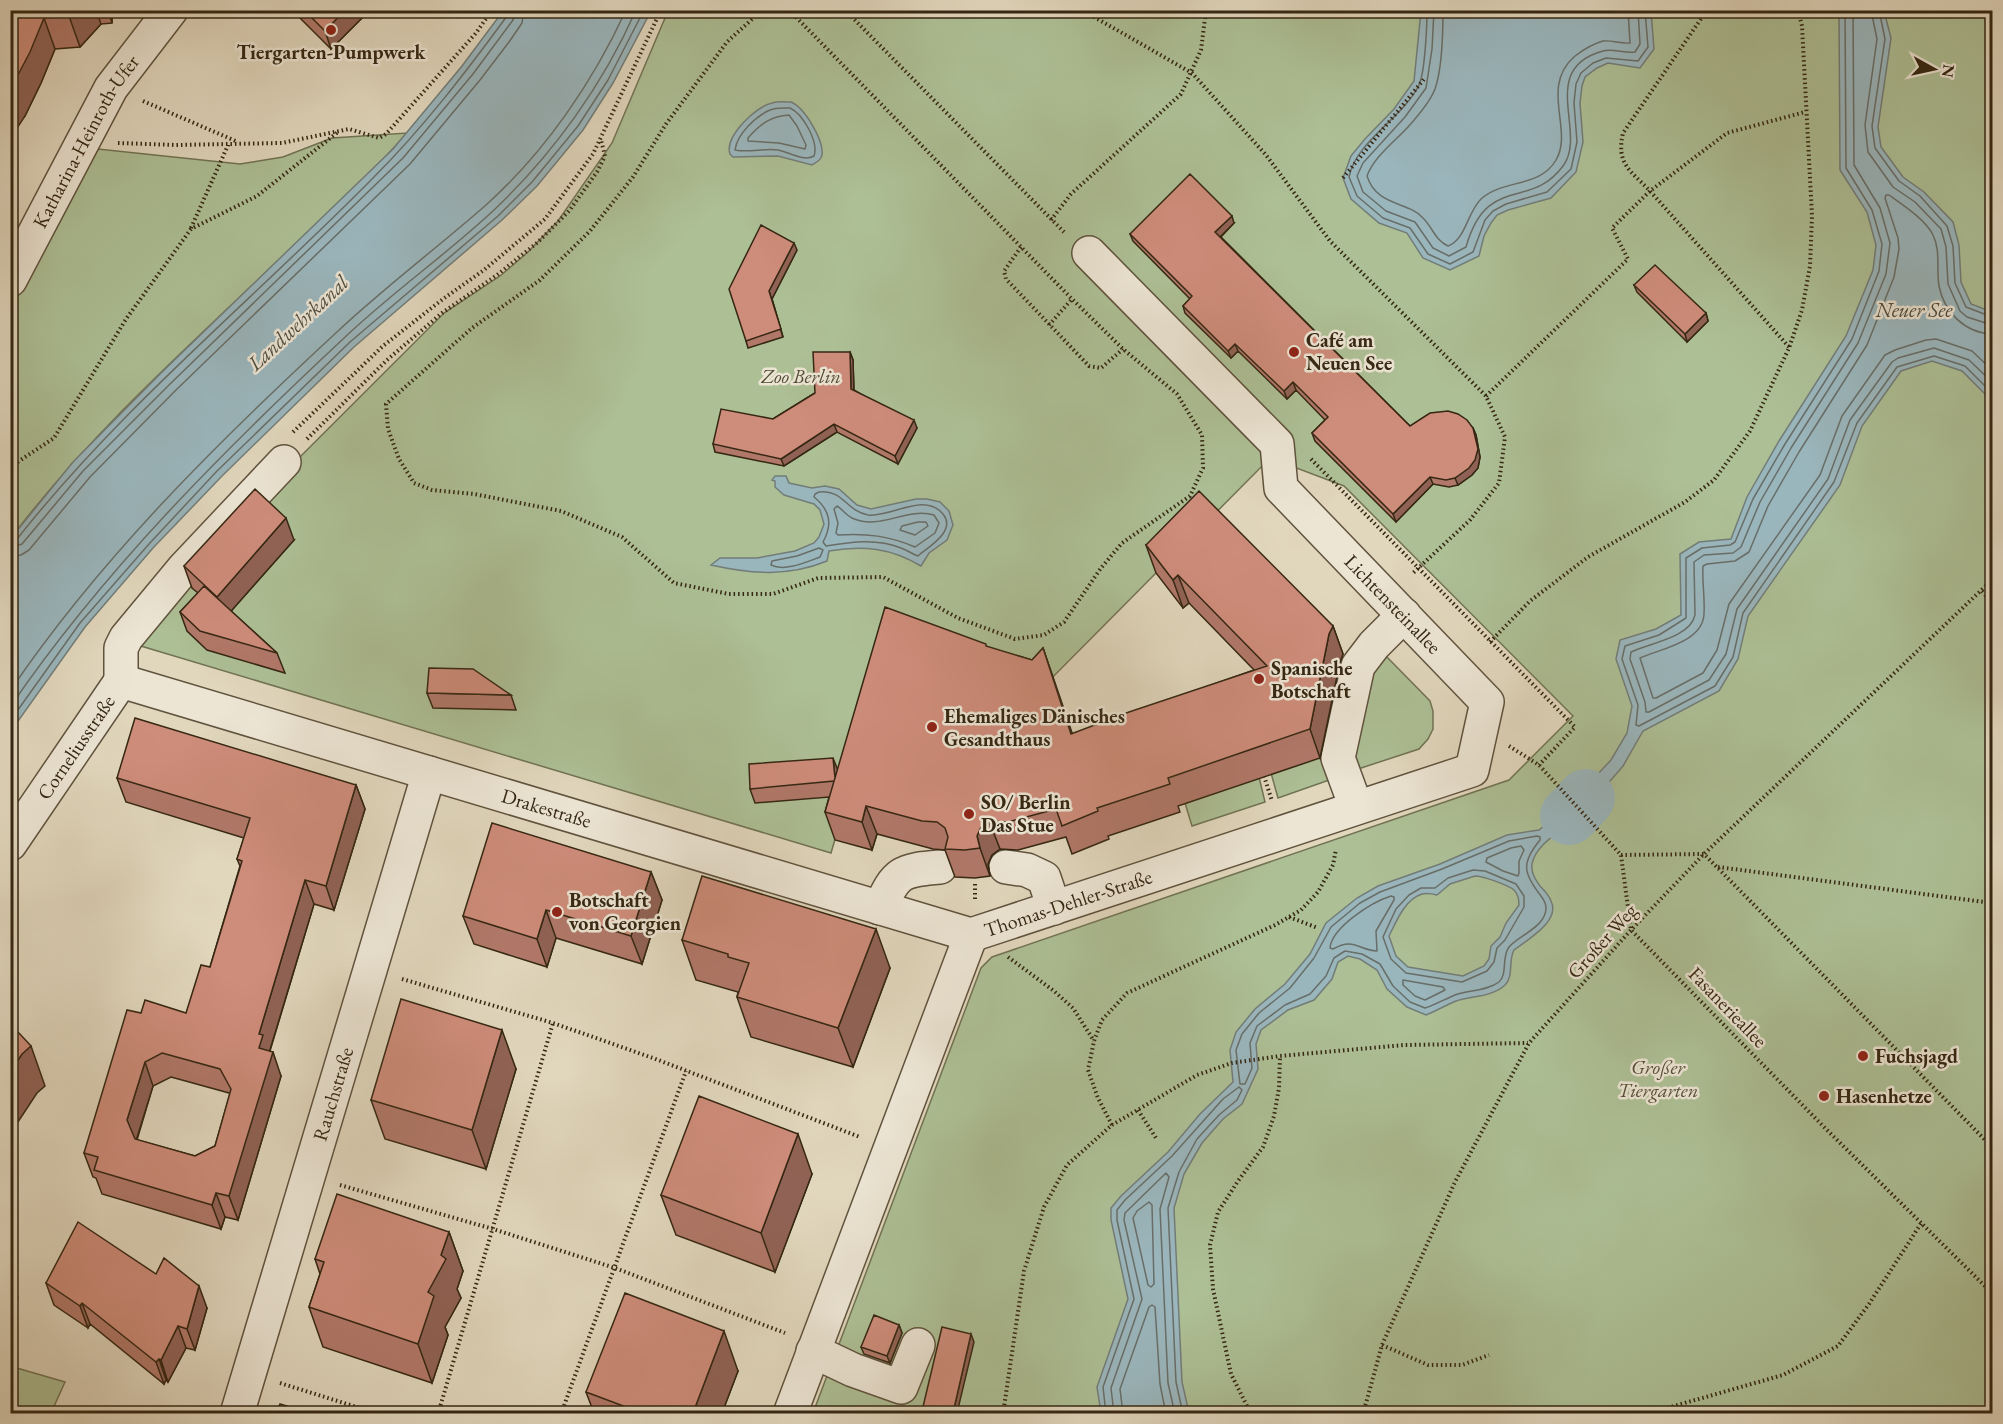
<svg xmlns="http://www.w3.org/2000/svg" width="2003" height="1424" font-family="'EB Garamond',serif">
<style>
.green{fill:#adbf95;stroke:#717354;stroke-width:1.5}
.water{fill:#9ab6bd;stroke:#727d79;stroke-width:1.5;fill-rule:evenodd}
.lines{fill:none;stroke-linecap:round;stroke-linejoin:round}
.shore{stroke:#686e68;stroke-width:1.5}
.river{stroke:#9ab6bd;stroke-width:58}
.minor-casing{stroke:#60533e;stroke-width:36}
.path{stroke:#352713;stroke-width:4;stroke-dasharray:1.5 3;stroke-linecap:butt}
.minor{stroke:#ece5d4;stroke-width:33}
.wall{fill:#b17869;stroke:#352713;stroke-width:1.5;fill-rule:evenodd}
.shaded-wall{fill:#906255;stroke:#352713;stroke-width:1.5}
.building{fill:#ce8c7a;stroke:#352713;stroke-width:1.5;fill-rule:evenodd}
.poi-dot{fill:#8f2418;stroke:#ece5d4;stroke-width:2}
.labels{text-anchor:middle;stroke-width:5;stroke-linejoin:round;paint-order:stroke}
.poi-label{font-size:20px;font-weight:bold;fill:#352713;stroke:#ece5d4;text-anchor:start}
.street-label{font-size:20px;fill:#352713;stroke:#ece5d4}
.park-label{font-size:20px;font-style:italic;fill:#534d34;stroke:#ece5d4}
.water-label{font-size:21px;font-style:italic;fill:#4e4b3e;stroke:#ece5d4}
</style>
<rect width="100%" height="100%" fill="#e1d7bd"/>
<filter id="stains"><feTurbulence type="fractalNoise" baseFrequency=".00333" numOctaves="4"/><feColorMatrix values="0 0 0 0 .2 0 0 0 0 .09 0 0 0 0 .02 0 0 0 .5 -.17"/></filter>
<radialGradient id="worn" r=".72"><stop offset=".6" stop-color="#630" stop-opacity="0"/><stop offset="1" stop-color="#630" stop-opacity=".3"/></radialGradient>
<path class="green" d="M668,11H1992V1413H813L981,968L992,957L1509,780L1573,716L1344,486L1270,458L1042,688L895,636L831,853L131,643L275,482L444,313L500,276L528,252L558,221L612,143Z
M407,133C374,171 337,205 300,240C201,335 94,428 11,538L10,310L98,149L240,164L283,157L332,138Z
M1385,655L1430,701L1433,711V729L1428,739L1419,749L1355,770L1350,759L1369,673Z
M1324,756L1332,779L1278,798L1271,773Z
M1259,777L1265,802L1192,826L1185,803Z
M10,1366L65,1382L51,1413H11Z"/>
<path class="water" d="M503,11H651L613,83L583,130L537,186L502,220L354,347L222,476L153,548L85,627L11,731V538L73,462L160,374L393,149L462,66Z
M1421,11H1651L1654,49L1640,68L1608,63L1597,68L1585,77L1582,86L1580,103L1583,142L1576,172L1551,198L1508,210L1497,215L1491,223L1484,236L1479,256L1450,270L1423,258L1407,233L1379,223L1351,199L1343,178L1351,156L1365,139L1394,109L1414,81Z
M1839,11H1884L1891,38L1878,127L1881,147L1903,177L1924,192L1953,222L1959,245L1961,282L1971,304L1992,312V401L1962,371L1932,361L1901,371L1862,426L1840,485L1748,616L1738,659L1719,691L1643,731L1623,766L1592,802L1581,792L1611,760L1627,733L1632,706L1616,659L1620,640L1656,629L1681,615L1680,554L1699,542L1731,539L1747,497L1779,441L1846,336L1873,270L1876,245L1867,212L1840,170Z
M791,102C804,107 824,140 822,155C821,161 816,162 812,165L778,156L733,157L730,154C724,137 756,106 772,103C778,101 785,102 791,102Z
M775,476H786L789,483L812,488L825,486L839,489L857,505L871,509L916,499H927L940,502L949,511L953,525L947,540L929,553L921,566C891,548 863,545 829,551L827,561C788,577 751,574 711,565L720,558H757L795,551L814,543L819,537L824,524L820,510L814,504L784,495L775,487V481L772,480Z
M1563,810L1573,820C1560,831 1535,846 1532,864C1531,873 1535,879 1540,886C1544,890 1549,895 1551,901C1561,921 1527,940 1514,950C1508,961 1514,976 1505,985C1493,997 1470,996 1456,1001C1446,1005 1436,1011 1426,1015L1407,1007L1387,989L1377,970L1360,959L1348,956L1338,962L1332,979L1314,1000L1288,1010L1261,1030L1256,1044L1258,1069L1242,1104L1223,1119L1202,1143L1184,1174L1174,1208L1182,1382L1189,1413H1101L1097,1387L1128,1299L1111,1220V1208L1121,1196L1168,1152L1200,1114L1233,1082L1230,1050L1236,1032L1255,1009L1285,984L1310,954L1326,923L1357,898L1378,886L1440,864L1507,835L1539,830ZM1475,876C1483,876 1508,885 1514,890C1518,894 1519,900 1519,905L1506,923L1500,937L1491,946L1489,959L1484,966L1463,976L1408,967L1396,956L1389,936C1396,922 1405,899 1422,894C1426,893 1433,894 1437,895L1450,884Z"/>
<g class="lines">
<path class="shore" d="M1427,10C1427,26 1425,72 1419,85C1403,118 1356,141 1349,177L1357,196L1383,218L1410,228L1428,254L1450,264L1473,252L1485,220L1493,211L1506,204L1547,192L1571,169L1577,142L1574,103L1576,84L1581,73L1593,63L1606,58L1638,61L1648,47L1645,10
M1434,10L1432,49L1426,88L1405,117L1363,163L1357,176L1363,192L1386,211L1415,222L1433,248L1449,256L1466,247C1487,173 1530,211 1563,166C1588,133 1537,69 1603,51C1613,48 1625,54 1635,52L1640,44L1638,10
M1443,10C1443,32 1442,69 1435,89C1430,102 1417,117 1408,127C1394,142 1374,157 1367,176C1377,207 1408,201 1423,218C1433,228 1435,240 1448,246C1466,239 1467,213 1481,199C1503,179 1540,188 1556,160C1574,130 1539,87 1575,56C1583,50 1592,44 1603,41C1612,40 1621,44 1630,43L1628,10
M1845,10L1846,168L1872,210L1882,244L1879,271L1852,339L1785,444L1753,499L1735,542L1730,545L1702,548L1686,558V618L1659,635L1625,646L1622,659L1638,705L1636,725L1639,726L1715,686L1733,657L1743,613L1834,482L1857,423L1897,367L1934,356L1965,366L1992,393
M1853,10L1854,165L1880,208L1890,243L1886,274L1858,343L1791,448L1760,502L1741,547L1733,553L1704,555L1694,562L1695,615C1690,638 1649,643 1631,652L1630,659L1645,702L1646,712H1649L1709,680L1726,654L1737,609L1828,479L1850,420L1892,362L1898,358L1934,348L1969,360L1992,382
M1871,10L1877,39L1865,125L1868,152L1893,187L1915,202L1941,229L1946,247L1948,284L1960,311L1967,317L1992,325
M1879,10L1885,39L1872,126L1875,148L1899,181L1920,196L1947,226L1953,246L1955,283L1966,307L1992,317
M790,108C803,114 819,142 814,156C804,162 789,152 778,150C764,148 749,153 735,150C737,134 756,116 770,110C776,107 784,108 790,108Z
M789,115L797,126L806,145L805,149L779,143L748,141V138C760,124 771,116 789,115Z
M1992,334C1965,333 1944,312 1939,286C1936,269 1941,251 1933,235C1926,220 1903,205 1889,195H1886L1885,198L1898,238L1899,249L1894,277L1867,345L1799,452L1768,506L1749,552L1735,561L1707,564L1703,566C1702,582 1705,598 1704,614C1703,642 1660,649 1640,658L1653,698H1656L1703,673L1717,650L1729,604L1820,475L1842,416L1885,355L1895,350L1926,340L1936,339L1972,351L1992,370
M819,492C843,489 846,511 868,515C891,518 924,491 943,514C957,531 928,547 918,556C912,554 907,550 901,548C876,538 851,542 826,546L823,542C833,524 830,510 814,497L815,494Z
M837,506C842,509 846,515 852,518C880,531 906,507 934,515L939,523L935,533L915,547C889,536 867,533 838,535L836,533L838,523L834,509Z
M918,522H926L928,526L915,535L900,530L902,526Z
M10,540L17,539C123,405 255,298 374,177C423,128 466,72 507,16L508,10
M10,548L22,544L83,471L170,384L403,158L473,74L513,20L515,10
M819,548L823,550L820,557C806,562 785,572 771,565L772,561L797,556Z
M10,557L21,555L29,550L90,477L176,390L410,164L480,80L509,42L522,23L524,10
M10,691C101,557 219,441 338,331C385,287 437,248 486,205C545,152 593,82 626,10
M10,707C104,570 222,452 343,339C391,293 446,255 494,210C553,154 603,85 636,10
M10,721L80,623L149,544L217,471L350,342L498,216L532,182L578,126L608,80L644,10
M1537,836L1540,837V840C1521,863 1523,873 1541,896C1544,900 1546,903 1546,908C1546,927 1519,935 1509,947C1501,958 1508,974 1499,982C1487,991 1468,990 1455,995C1445,999 1435,1005 1425,1008L1410,1002L1393,986L1380,964L1362,954L1345,951L1334,958L1326,976L1310,994L1285,1005L1257,1026L1250,1043L1252,1068L1245,1084H1240L1236,1050L1242,1034L1259,1013L1290,988L1314,958L1331,927L1360,903L1380,892L1442,869L1509,841Z
M1521,846L1524,850L1519,861V873L1518,876L1503,871L1486,862L1487,858L1511,848Z
M1473,870L1485,871L1516,884L1524,896V907L1505,940L1497,948L1494,962L1487,971L1462,982L1406,973L1391,959L1383,937L1396,909L1409,895L1421,888H1435L1448,878Z
M1391,896L1394,897V900L1376,931L1377,951C1358,950 1354,937 1333,949L1330,948C1332,927 1372,902 1391,896Z
M1403,980L1443,987L1445,990L1425,1000L1415,996L1403,985Z
M1149,1202L1152,1205L1154,1284L1151,1287L1148,1285L1133,1218L1137,1211Z
M1106,1414L1103,1387L1134,1299L1117,1220V1210L1125,1200L1172,1156L1223,1099L1239,1087L1242,1090L1237,1100L1219,1115L1197,1139L1179,1172L1168,1208L1176,1382L1183,1414
M1114,1414L1111,1388L1142,1299L1124,1220L1125,1213L1166,1173L1169,1177L1160,1209L1168,1383L1175,1414
M1123,1414L1120,1389L1149,1307L1152,1305L1155,1307L1160,1384L1166,1414"/>
<path class="river" d="M1569,816L1586,798"/>
<g class="minor-casing">
<g id="minor">
<path id="s1" d="M10,280L111,88L171,10"/>
<path id="s2" d="M121,681L971,935"/>
<path d="M121,681V648L126,638L184,568L284,462"/>
<path d="M1356,807L1338,758L1358,666L1374,645L1404,615"/>
<path id="s3" d="M10,844L121,681"/>
<path d="M1006,867L1027,870L1044,878L1054,908"/>
<path d="M880,908C896,872 901,870 940,867"/>
<path id="s4" d="M971,935L1472,770L1487,702L1281,488L1277,444L1089,253"/>
<path d="M813,1351L853,1370L901,1387L918,1345"/>
<path id="s5" d="M237,1414L429,773"/>
<path d="M790,1414L971,935"/>
</g>
</g>
<path class="path" d="M762,10L727,42L666,124L633,177L590,231L540,280L472,328L386,404L388,429L399,459L414,483L432,490L474,494L561,511L622,537L674,583L729,594H773L818,578L883,577L958,618L1015,639L1044,635L1064,622L1101,568L1122,543L1190,496L1203,468L1202,435L1177,394L1123,349L1072,299L789,10
M845,10L1064,232
M1082,10L1192,73L1266,155L1330,241L1486,396L1505,437L1499,483L1470,520L1412,574
M143,101L238,142
M118,143L176,145L282,143L349,129L379,138L386,134L476,33L492,10
M1343,178L1425,78
M1051,220L1071,194L1181,94L1201,50L1206,10
M191,228L229,143
M1021,247L1004,271L1006,279L1089,366L1101,368L1123,349
M1049,325L1072,299
M1789,347L1650,191L1727,133L1805,112
M1486,396L1628,259L1612,228L1650,191C1630,170 1616,164 1623,133L1707,10
M293,432L383,346L443,299L484,270L545,219L593,154L661,10
M307,439L387,360L442,313L497,275L538,242L569,211L597,172L605,156L601,140
M1311,459L1575,727L1539,765
M10,467L54,438L126,319L191,229L257,196L338,132
M1982,591L1992,603
M1490,642L1530,601L1588,557L1685,502L1714,480L1750,431L1789,348L1802,310L1810,266L1812,216L1802,26L1798,10
M1509,746L1539,765L1621,855L1631,930L1826,1129L1992,1293
M1264,776L1272,801
M1621,855L1704,854L1992,1147
M1718,867L1992,903
M975,899V882
M1289,917L1318,928
M1008,957L1054,991L1073,1008L1094,1041
M402,979L553,1023L653,1058L860,1137
M1138,1110L1156,1138
M1112,1125L1098,1098L1088,1070L1094,1041L1102,1020L1127,993L1275,925L1301,910L1318,892L1333,865L1336,849
M340,1185L493,1229L615,1268L785,1333
M1382,1345L1428,1365H1462L1489,1355
M280,1383L379,1414
M438,1414L553,1023
M561,1414L686,1071
M1003,1414L1024,1271L1044,1207L1067,1165L1112,1125L1197,1075L1232,1063L1280,1056L1404,1045L1528,1043
M1251,1414L1231,1374L1213,1289L1210,1245L1218,1212L1238,1181L1263,1147L1274,1116L1279,1088L1280,1056
M1363,1414L1382,1345L1455,1182L1529,1043L1631,930L1704,854L1992,580
M1646,1414L1783,1375L1838,1346L1869,1304L1922,1222"/>
<use href="#minor" class="minor"/>
</g>
<path class="wall" d="M10,10H112V23L101,24L80,47L55,49L41,83L25,116Z
M292,10H370L331,49Z
M1234,223L1221,237L1410,426L1473,428L1476,435L1480,457L1478,468L1472,475L1458,485L1449,487L1433,484L1396,522L1315,441L1312,433L1325,420L1296,390L1287,399L1238,351L1231,358L1185,313L1183,306L1190,299L1133,241L1130,234Z
M797,250L772,299L783,337L748,348L746,341Z
M1634,285L1706,313L1708,321L1687,342L1637,292Z
M850,352L853,360L854,390L917,428L898,464L837,432L784,466L715,452L713,444L773,419L815,393Z
M294,540L231,611L277,653L285,673L207,650L187,631L180,612L198,593L192,588L184,566Z
M1146,545L1333,626L1343,654L1340,662L1320,758L1178,806L1180,812L1108,836L1109,839L1072,854L1066,837L1018,850L1000,849L992,855L988,864L990,876L975,878L955,877L945,850L933,849L877,834L872,850L835,840L825,812L829,797L755,803L750,789L837,769L987,647L1032,660L1043,648L1072,734L1254,670L1189,603L1183,608L1156,573Z
M427,693L511,695L516,710L433,708Z
M117,778L356,785L365,809L334,910L314,904L270,1051L281,1076L238,1220L225,1217L221,1229L102,1194L96,1178L93,1177L84,1153L141,1013H186L210,967L240,866L237,859L244,838L126,802ZM171,1077L229,1093L230,1094L215,1146L195,1156L137,1140L153,1086Z
M651,872L662,900L642,964L556,938L547,967L474,944L463,916Z
M682,940L890,968L853,1067L751,1037L737,997L738,992L696,980Z
M516,1069L486,1169L385,1139L371,1100Z
M812,1174L775,1272L676,1235L661,1195Z
M449,1232L463,1271L457,1289L461,1298L445,1327L448,1335L432,1383L323,1347L309,1307L320,1274L315,1259Z
M156,1274L207,1308L195,1350L186,1348L168,1382L166,1380L164,1384L90,1324L88,1328L54,1305L46,1283Z
M10,1278L18,1298L10,1301Z
M899,1325L902,1333L890,1363L864,1354L861,1347Z
M738,1371L722,1413H594L586,1392Z"/>
<path class="shaded-wall" d="M73,10H96L101,24L80,47L69,16Z
M108,10H112V23Z
M345,10H370L331,49L325,31Z
M44,18L55,49L41,83L25,116L10,139V90Z
M1232,216L1234,223L1218,239L1215,232Z
M794,243L797,250L772,299L783,337L769,291Z
M1706,313L1708,321L1687,342L1685,334Z
M1235,344L1238,351L1231,358L1228,351Z
M850,352L853,360L854,397L851,389Z
M1293,382L1296,390L1287,399L1284,391Z
M914,420L917,428L898,464L895,456Z
M834,424L837,432L784,466L781,459Z
M1473,428L1476,435L1480,457L1478,468L1472,475L1458,485L1455,478Z
M1430,477L1433,484L1396,522L1393,514Z
M286,518L294,540L225,618L217,597Z
M1178,575L1189,603L1183,608L1173,580Z
M1333,626L1343,654L1340,662L1320,758L1310,729L1329,634Z
M1043,648L1053,677L1082,762L1071,734Z
M833,758L839,773L835,781Z
M356,785L365,809L334,910L326,886Z
M866,806L877,834L872,850L862,822Z
M989,821L1000,849L992,855L988,864L990,876L980,848L977,836L981,827Z
M651,872L662,900L642,964L631,936Z
M305,880L314,904L269,1053L273,1052L281,1076L238,1220L229,1196L259,1034Z
M546,910L556,938L547,967L537,939Z
M876,929L890,968L853,1067L838,1028Z
M502,1030L516,1069L486,1169L472,1130Z
M31,1046L45,1086L37,1093L10,1134V1072L22,1054Z
M145,1062L153,1086L135,1144L127,1120Z
M798,1134L812,1174L775,1272L761,1233Z
M216,1193L225,1217L221,1229L212,1205Z
M449,1232L463,1271L457,1289L461,1298L445,1327L448,1335L432,1383L418,1344L428,1292Z
M199,1286L207,1308L195,1350L187,1329Z
M82,1303L90,1324L88,1328L80,1306Z
M899,1325L902,1333L890,1363L887,1356Z
M178,1326L186,1348L168,1382L161,1360Z
M724,1331L738,1371L722,1413H693Z
M971,1334L974,1342L957,1413H953Z
M159,1359L166,1380L164,1384L156,1362Z"/>
<path class="building" d="M10,10H73L69,16L44,18L30,52L10,90Z
M304,10H345L325,31Z
M1190,174L1232,216L1215,232L1410,426L1430,413L1448,411L1458,414L1467,420L1473,428L1478,449L1475,460L1469,468L1455,478L1446,480L1430,477L1393,514L1312,433L1328,417L1293,382L1284,391L1235,344L1228,351L1183,306L1192,296L1130,234Z
M761,225L794,243L769,291L781,329L746,341L729,289Z
M1655,265L1706,313L1685,334L1634,285Z
M813,352H850L851,389L914,420L895,456L834,424L781,459L713,444L721,409L773,419L815,393Z
M255,489L286,518L217,597L184,566Z
M1199,491L1333,626L1329,634L1310,729L1168,778L1170,784L1097,808L1098,811L1062,826L1056,809L1008,822L989,821L981,827L977,836L980,848L965,850L945,849L948,837L945,828L937,822L922,821L866,806L862,822L825,812L885,607L986,644V646L1032,660L1043,648L1071,734L1129,712L1267,666L1178,575L1173,580L1146,545Z
M204,586L277,653L200,631L180,612Z
M429,668L473,669L511,695L427,693Z
M135,718L356,785L326,886L305,880L259,1034L263,1035L259,1048L273,1052L229,1196L216,1193L212,1205L94,1170L98,1157L84,1153L127,1010L141,1013L145,1000L186,1013L201,965L210,967L242,861L237,859L250,818L117,778ZM162,1053L220,1069L231,1089L215,1146L195,1156L135,1139L127,1120L145,1062Z
M833,758L835,778L834,781L750,789L749,764Z
M492,823L651,872L631,936L546,910L537,939L463,916Z
M702,876L876,929L838,1028L737,997L749,963L728,957V954L682,940Z
M401,999L502,1030L472,1130L371,1100Z
M10,1027L19,1033L31,1046L22,1054L10,1072Z
M699,1096L798,1134L761,1233L661,1195Z
M337,1194L449,1232L441,1255L446,1259L428,1292L434,1296L418,1344L309,1307L324,1262L315,1259Z
M78,1222L156,1274L164,1258L199,1286L187,1329L178,1326L161,1360L159,1359L156,1362L82,1303L80,1306L46,1283Z
M625,1293L724,1331L693,1413H642L586,1392Z
M874,1315L899,1325L887,1356L861,1347Z
M942,1327L971,1334L953,1413H932L922,1411Z
M280,1404L300,1410H312L315,1413H277Z"/>
<g class="poi-dot">
<circle cx="331" cy="30" r="6"/>
<circle cx="1294" cy="352" r="6"/>
<circle cx="1259" cy="679" r="6"/>
<circle cx="932" cy="727" r="6"/>
<circle cx="969" cy="814" r="6"/>
<circle cx="557" cy="912" r="6"/>
<circle cx="1863" cy="1056" r="6"/>
<circle cx="1824" cy="1096" r="6"/>
</g>
<g class="labels">
<g class="poi-label">
<text x="331" y="59" text-anchor="middle">Tiergarten-Pumpwerk</text>
<text x="1306" y="347">Café am<tspan x="1306" dy="23">Neuen See</tspan></text>
<text x="1271" y="675">Spanische<tspan x="1271" dy="23">Botschaft</tspan></text>
<text x="944" y="723">Ehemaliges Dänisches<tspan x="944" dy="23">Gesandthaus</tspan></text>
<text x="981" y="809">SO/ Berlin<tspan x="981" dy="23">Das Stue</tspan></text>
<text x="569" y="907">Botschaft<tspan x="569" dy="23">von Georgien</tspan></text>
<text x="1875" y="1063">Fuchsjagd</text>
<text x="1836" y="1103">Hasenhetze</text>
</g>
<g class="street-label">
<text dy="7" stroke="none"><textPath href="#s1" startOffset="158">Katharina-Heinroth-Ufer</textPath></text>
<text transform="translate(1393 604) rotate(46)" y="7">Lichtensteinallee</text>
<text dy="7" stroke="none"><textPath href="#s3" startOffset="117">Corneliusstraße</textPath></text>
<text dy="7" stroke="none"><textPath href="#s2" startOffset="444">Drakestraße</textPath></text>
<text dy="7" stroke="none"><textPath href="#s4" startOffset="102">Thomas-Dehler-Straße</textPath></text>
<text transform="translate(1602 941) rotate(-48)" y="7">Großer Weg</text>
<text transform="translate(1728 1007) rotate(46)" y="7">Fasanerieallee</text>
<text dy="7" stroke="none"><textPath href="#s5" startOffset="334">Rauchstraße</textPath></text>
</g>
<g class="park-label">
<text x="801" y="383">Zoo Berlin</text>
<text x="1658" y="1074">Großer<tspan x="1658" dy="23">Tiergarten</tspan></text>
</g>
<g class="water-label">
<text x="1914" y="317">Neuer See</text>
<text transform="translate(298 323) rotate(-43)" y="7">Landwehrkanal</text>
</g>
</g>
<rect width="2003" height="1424" fill="none" stroke="#e1d7bd" stroke-width="36"/>
<rect x="12" y="12" width="1979" height="1400" fill="none" stroke="#352713" stroke-width="3"/>
<rect x="18" y="18" width="1967" height="1388" fill="none" stroke="#352713" stroke-width="1.5"/>
<g transform="translate(1934 69) rotate(98)" stroke="#ece5d4" stroke-width="4.5" paint-order="stroke">
<path d="M0-4.5L10 22L0 15L-10 22Z" fill="#352713"/>
<text y="-9" font-size="16" font-weight="bold" text-anchor="middle" fill="#352713">N</text>
</g>
<rect width="100%" height="100%" filter="url(#stains)"/>
<rect width="100%" height="100%" fill="url(#worn)"/>
</svg>
